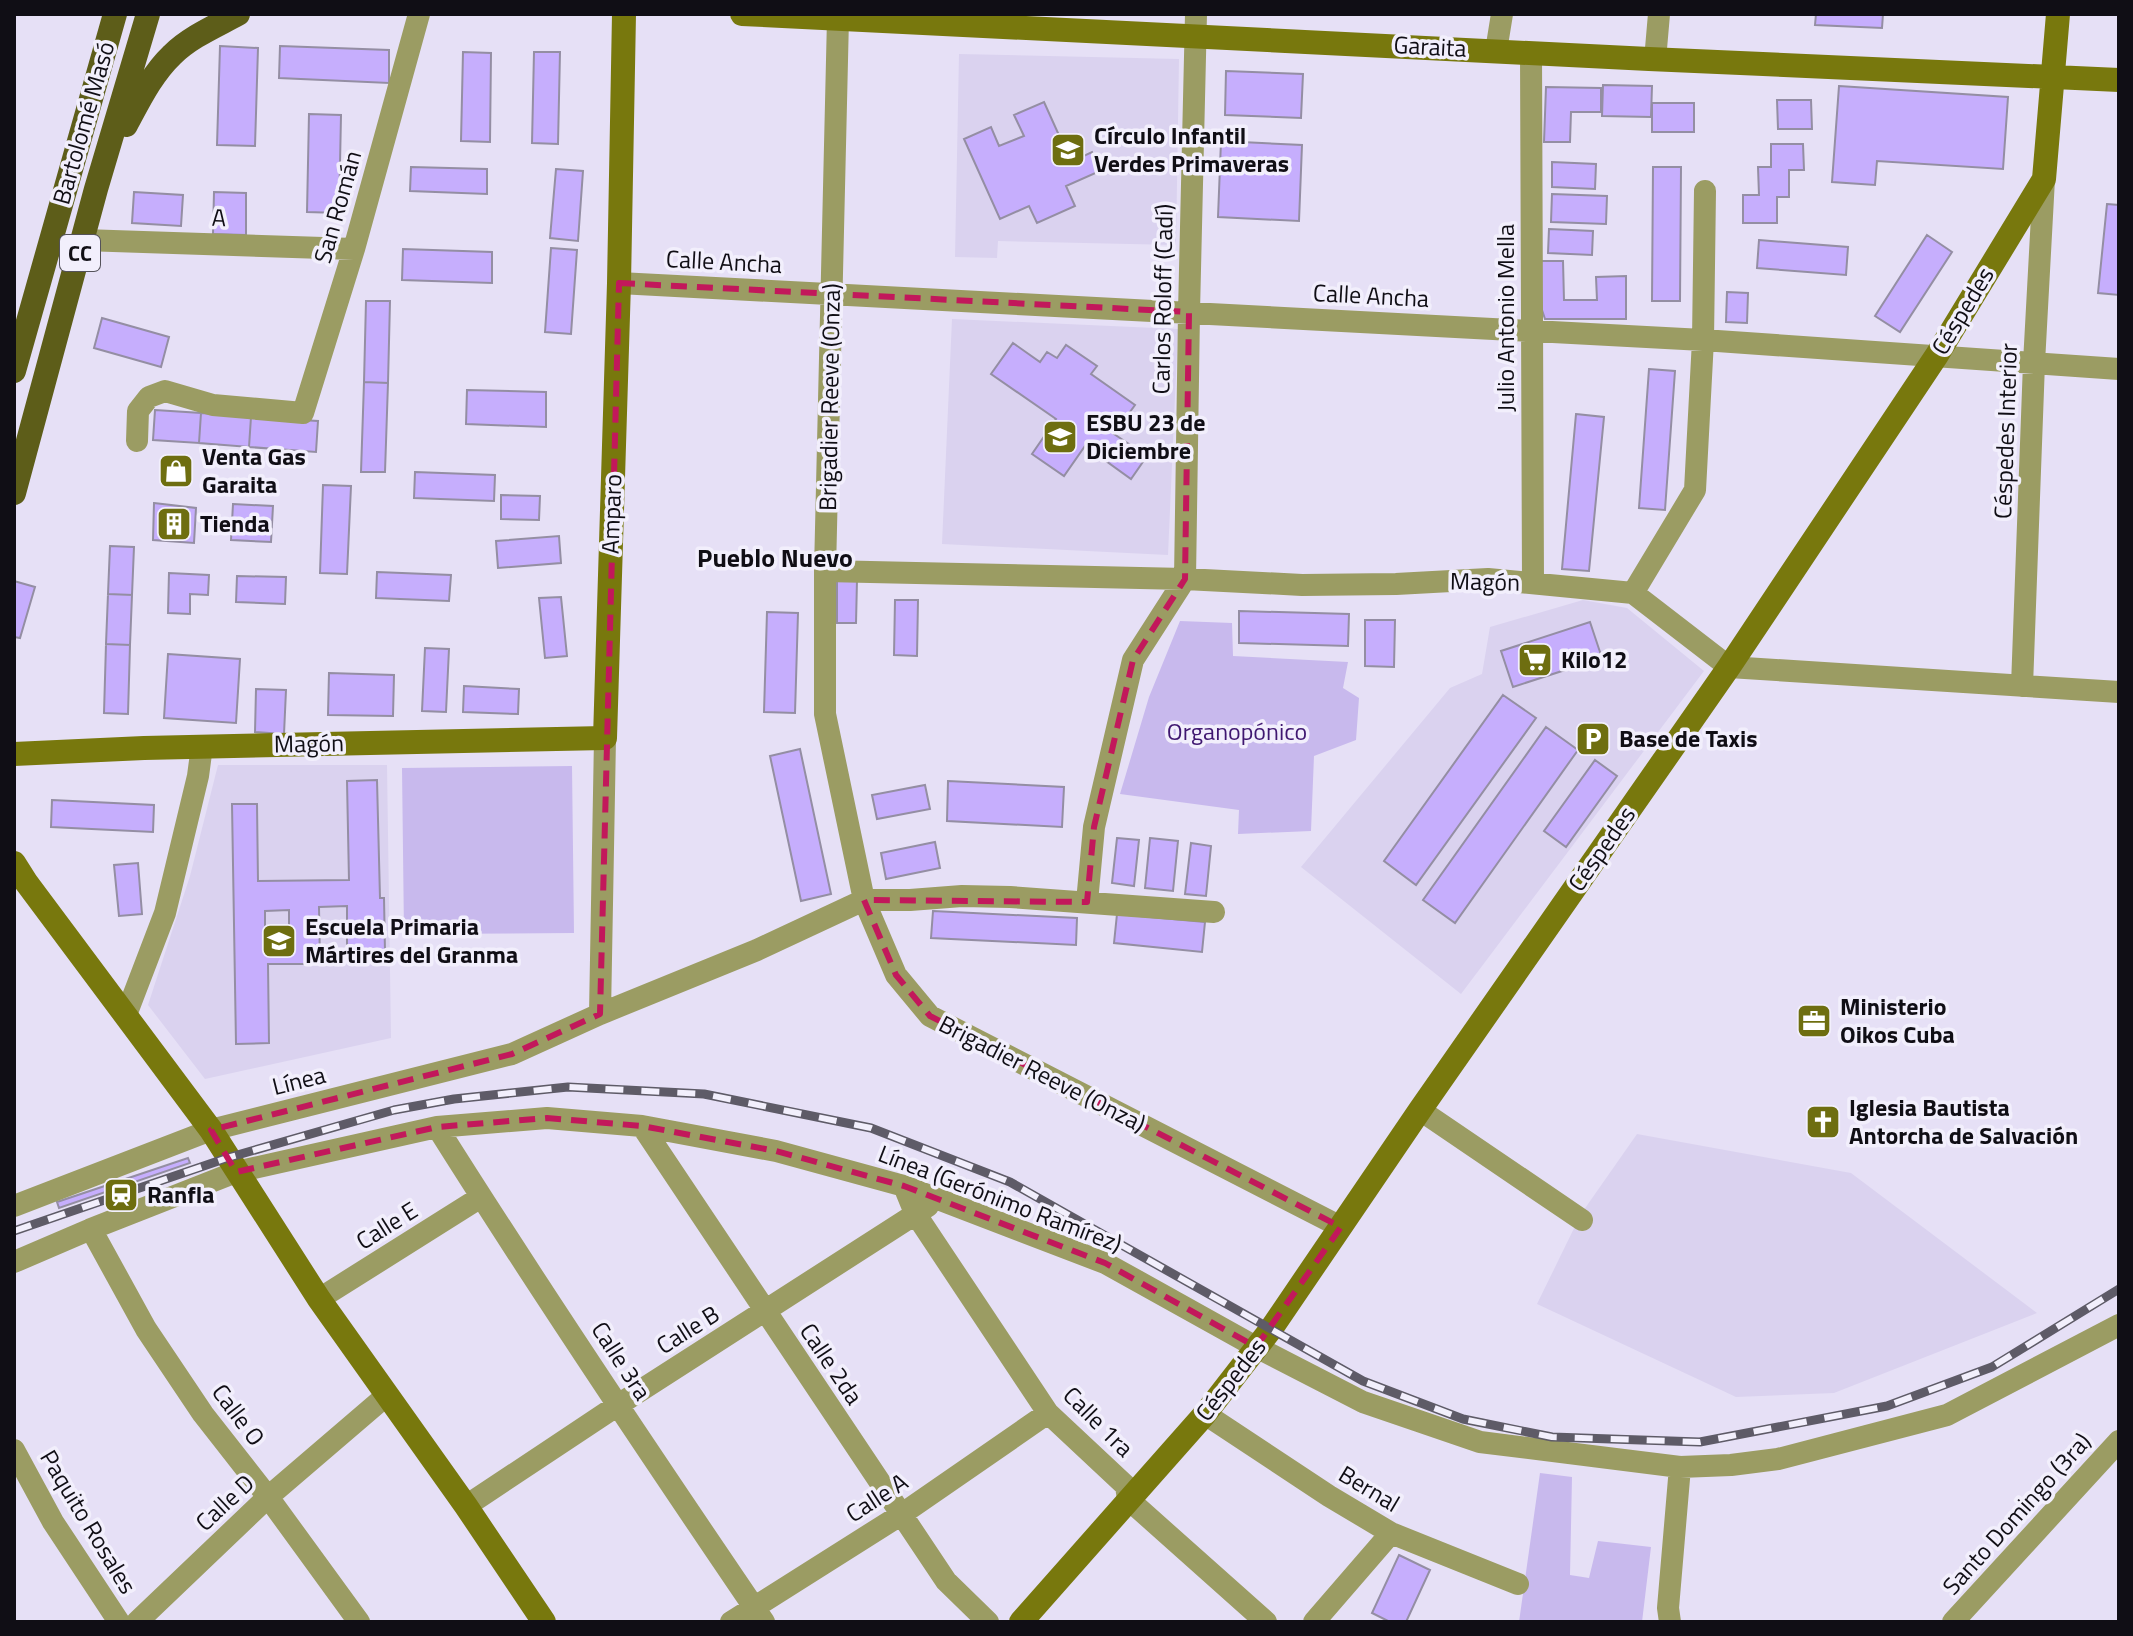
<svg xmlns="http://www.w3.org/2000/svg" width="2133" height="1636" font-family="'Titillium Web',sans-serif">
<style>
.built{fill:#dad2ef}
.green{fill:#c8b9ed}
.building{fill:#c6aefd;stroke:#948ea3;stroke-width:2;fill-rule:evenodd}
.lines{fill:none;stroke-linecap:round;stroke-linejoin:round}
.street{stroke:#9b9c63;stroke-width:22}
.secondary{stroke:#78780d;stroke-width:24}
.primary{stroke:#5d5d19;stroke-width:24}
.rail-casing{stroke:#5e5b67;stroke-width:9}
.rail{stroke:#f2effc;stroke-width:6;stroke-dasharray:18;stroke-linecap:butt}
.marked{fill:none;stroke:#c2185b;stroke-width:6;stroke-dasharray:16 10;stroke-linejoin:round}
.labels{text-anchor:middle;stroke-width:7;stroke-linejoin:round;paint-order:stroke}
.shield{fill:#f2effc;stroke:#54525a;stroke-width:2}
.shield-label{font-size:22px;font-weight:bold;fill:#100e15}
.street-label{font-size:24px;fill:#100e15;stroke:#f2effc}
.poi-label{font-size:24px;font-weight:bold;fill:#100e15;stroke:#f2effc;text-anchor:start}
.park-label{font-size:24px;fill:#3f1770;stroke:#f2effc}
.neighbourhood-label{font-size:26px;font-weight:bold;fill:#100e15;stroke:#f2effc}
</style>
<rect width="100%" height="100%" fill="#e6e0f6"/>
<path class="built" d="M959,54L1179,59L1176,245L998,241L997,258L955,257Z
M952,319L1178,329L1168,555L942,544Z
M1583,600L1627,608L1704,671L1461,994L1301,867L1450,688L1482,674L1490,627Z
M218,765H387L391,1038L205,1079L148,1005L190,876Z
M1637,1134L1851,1173L2037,1313L1834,1393L1736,1397L1537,1304L1581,1214Z"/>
<path class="green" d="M1180,621L1232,623L1233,656L1348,662L1343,688L1359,698L1356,740L1314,756L1311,831L1238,834L1239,810L1120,794L1149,697Z
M572,766L574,933L404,934L402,768Z
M1540,1473L1572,1477L1570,1575L1589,1578L1598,1541L1651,1547L1642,1622H1519Z"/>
<path class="building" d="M1816,14H1883L1882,28L1815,25Z
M220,46L258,48L255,146L217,145Z
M280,46L389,50V83L279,78Z
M463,52L491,53L490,142L461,141Z
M534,52H560L558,144L532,143Z
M1226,71L1303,74L1301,118L1225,115Z
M1603,85L1652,86L1651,117L1602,116Z
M1839,86L2008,97L2003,169L1877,161L1875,185L1832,182Z
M1546,87L1601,88V112H1571L1570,142H1544Z
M1777,100H1811L1812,129H1778Z
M1044,102L1071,162L1092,152L1100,171L1066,186L1075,206L1037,223L1029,206L1000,219L964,139L991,127L999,146L1024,136L1014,115Z
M1652,103H1694V132H1652Z
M309,114L341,115L339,213L307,212Z
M1221,141L1302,145L1299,221L1218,217Z
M1771,144H1803L1804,170H1789V197H1777V223H1743V195H1759L1758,167H1771Z
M1552,162L1596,164L1595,189L1552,187Z
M411,167L487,169V194L410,191Z
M1653,167H1681L1680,301H1652Z
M556,169L583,171L578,241L550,238Z
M134,192L183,195L181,226L132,223Z
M214,192L246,193V235L213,234Z
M1552,194L1607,196L1606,224L1551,222Z
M2107,204L2119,205V295L2098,293Z
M1549,229L1593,231L1592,255L1548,253Z
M1927,235L1952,252L1900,332L1875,316Z
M1759,240L1848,247L1846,275L1757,268Z
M551,248L577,250L571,334L545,332Z
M403,249L492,252V283L402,280Z
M1539,261H1563L1564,300H1597L1596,277L1626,276V319H1545L1542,310Z
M1727,292L1748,293L1747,323L1726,322Z
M366,301H390L388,383L364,382Z
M102,318L169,337L161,367L94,348Z
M1013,343L1040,362L1047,352L1057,358L1066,345L1097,366L1091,374L1135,405L1114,434L1147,456L1131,479L1085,446L1064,476L1032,454L1056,419L991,374Z
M1649,369L1675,371L1665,510L1639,508Z
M364,382L388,383L385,472H361Z
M467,390L546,392V427L466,424Z
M155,410L201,413L199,443L153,440Z
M201,413L251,417L249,447L199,443Z
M1576,414L1604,417L1589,571L1562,569Z
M251,417L318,421L316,452L249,447Z
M415,472L495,475L494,501L414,498Z
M323,485L351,486L347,574L320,573Z
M501,495L540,496L539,520L501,519Z
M154,503L196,508L194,543L153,540Z
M233,504L273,506L271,542L231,540Z
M559,536L561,563L498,568L496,541Z
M110,546L134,547L132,595L108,594Z
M377,572L451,575L449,601L376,598Z
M169,573L209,575L208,595L190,594V614L168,613Z
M237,576L286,577L285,604L236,602Z
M837,580H857L856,623H837Z
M14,581L35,587L20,638L14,637Z
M108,594L132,595L130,645L106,644Z
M561,597L567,656L545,658L539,598Z
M895,600H918L917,656L894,655Z
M1239,611L1349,614L1348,646L1239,643Z
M767,612L798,613L795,713L764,712Z
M1365,620H1395L1394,667L1365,666Z
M1590,622L1602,658L1513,687L1501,651Z
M106,644L130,645L128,714L104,713Z
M425,648L449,649L446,712L422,711Z
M168,654L240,659L236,723L164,718Z
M329,673L394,675L393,716L328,715Z
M464,686L519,689L518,714L463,712Z
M256,689L286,690L284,734L255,732Z
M1503,695L1536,718L1416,885L1384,861Z
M1546,727L1578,750L1455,923L1423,900Z
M800,749L831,894L801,901L770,756Z
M1595,760L1617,776L1566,847L1544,831Z
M377,780L380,898H384L385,952H347V906L319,907L320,964H268L269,1043L236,1044L232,804H257L258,881L349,880L347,781ZM289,910V941H265V911Z
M948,781L1064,787L1062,827L947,821Z
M925,785L930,809L877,819L872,795Z
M52,800L154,805L153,832L51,827Z
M1117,838L1139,840L1134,886L1112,883Z
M1150,838L1178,841L1173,891L1145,888Z
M935,842L940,868L886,879L881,853Z
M1191,843L1211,846L1206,896L1185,894Z
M138,863L142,914L119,916L114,865Z
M933,911L1077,918L1076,945L931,938Z
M1117,914L1205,922L1202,952L1114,943Z
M188,1158L190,1163L59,1208L57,1202Z
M1399,1555L1430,1570L1406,1622H1390L1372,1613Z"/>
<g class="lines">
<path class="street" d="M838,18L825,571V714L864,900L896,975L930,1016L1341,1227
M1496,51L1502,14
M1531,53L1533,583
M1655,60L1659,14
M83,240L354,249
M619,283L1703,340L2119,369
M137,441L138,411L149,397L165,391L213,405L303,413L354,249L419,14
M825,571L1185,579L1302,585L1396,584L1488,579L1633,593L1729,667L2119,692
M1633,593L1695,490L1703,340L1705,191
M2022,686L2034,363L2044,179
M1087,902L1094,827L1133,660L1185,579L1189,312L1196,14
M600,1014L605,738
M126,1015L165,913L198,776L202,746
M1420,1110L1582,1220
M642,1126L946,1581L988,1622
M437,1127C542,1294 653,1459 764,1622
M904,1186L915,1213L1048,1413L1126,1486L1128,1499L1266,1622
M14,1206L211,1130L512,1054L600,1014L757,950L864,900H910L962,896L1010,897L1214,912
M91,1229L146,1329L203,1414L268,1497L359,1622
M14,1262L91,1229L236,1172L437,1127L547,1118L642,1126L776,1151L904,1186L1105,1263L1256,1347L1363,1402L1480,1442L1680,1467L1731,1465L1778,1459L1947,1415L2119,1325
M319,1299L481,1197
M1205,1414L1329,1496L1391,1533L1518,1584
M14,1450L53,1522L119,1622
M466,1506L618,1405L928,1206
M137,1622L268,1497L387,1395
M731,1622L902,1514L1048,1413
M1314,1622L1391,1533
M1670,1622L1668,1608L1680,1467
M1953,1622L2119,1441"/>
<path class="secondary" d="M742,14L1649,59L2119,80
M14,754L144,748L605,738L619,283L624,14
M14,863L26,882L211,1130L319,1299L466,1506L544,1622
M1021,1622L1205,1414L1271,1329L1420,1110L1729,667L1937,355L2044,179L2058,14"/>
<path class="primary" d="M126,125C139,101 152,74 172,55C190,37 216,26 238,14
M14,371L115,14
M14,493L96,189L148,14"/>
<g class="rail-casing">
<path id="rail" d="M14,1231L227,1158L394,1110L454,1099L568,1087L704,1094L871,1128L1010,1182L1363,1381L1463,1419L1552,1437L1700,1442L1887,1406L1992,1367L2119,1289"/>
</g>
<use href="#rail" class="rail"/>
</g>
<path class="marked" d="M619,283L1189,312L1185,579L1133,660L1094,827L1087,902L864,900L896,975L930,1016L1341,1227L1256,1347L1105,1263L904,1186L776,1151L642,1126L547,1118L437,1127L236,1172L211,1130L512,1054L600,1014Z"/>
<defs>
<g id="school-square" transform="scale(1.8)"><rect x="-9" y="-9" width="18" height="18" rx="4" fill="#6e6e10" stroke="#f2effc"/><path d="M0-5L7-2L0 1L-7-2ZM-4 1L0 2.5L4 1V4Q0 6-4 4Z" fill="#fff"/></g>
<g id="shop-square" transform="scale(1.8)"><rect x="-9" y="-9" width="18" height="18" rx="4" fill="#6e6e10" stroke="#f2effc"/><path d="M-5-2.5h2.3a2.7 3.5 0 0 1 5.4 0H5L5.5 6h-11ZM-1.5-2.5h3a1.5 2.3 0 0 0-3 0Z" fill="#fff"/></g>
<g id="building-square" transform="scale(1.8)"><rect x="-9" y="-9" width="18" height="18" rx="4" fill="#6e6e10" stroke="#f2effc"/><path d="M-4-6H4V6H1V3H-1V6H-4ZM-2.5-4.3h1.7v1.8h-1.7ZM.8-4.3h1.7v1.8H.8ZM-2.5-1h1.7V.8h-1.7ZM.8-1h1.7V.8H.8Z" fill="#fff"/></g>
<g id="supermarket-square" transform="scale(1.8)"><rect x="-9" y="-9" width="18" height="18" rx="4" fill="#6e6e10" stroke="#f2effc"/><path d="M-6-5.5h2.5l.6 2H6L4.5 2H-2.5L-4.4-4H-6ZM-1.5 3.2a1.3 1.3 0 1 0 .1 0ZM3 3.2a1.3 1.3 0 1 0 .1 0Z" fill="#fff"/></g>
<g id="parking-square" transform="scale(1.8)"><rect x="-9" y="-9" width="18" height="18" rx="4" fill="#6e6e10" stroke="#f2effc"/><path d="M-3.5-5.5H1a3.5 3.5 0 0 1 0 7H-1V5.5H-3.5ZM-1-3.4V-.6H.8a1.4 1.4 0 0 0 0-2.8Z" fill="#fff"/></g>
<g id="office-square" transform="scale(1.8)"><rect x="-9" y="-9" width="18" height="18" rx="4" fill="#6e6e10" stroke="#f2effc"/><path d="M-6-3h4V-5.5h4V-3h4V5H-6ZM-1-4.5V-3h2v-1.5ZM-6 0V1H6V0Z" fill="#fff"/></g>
<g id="church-square" transform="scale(1.8)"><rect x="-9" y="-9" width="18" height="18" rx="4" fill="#6e6e10" stroke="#f2effc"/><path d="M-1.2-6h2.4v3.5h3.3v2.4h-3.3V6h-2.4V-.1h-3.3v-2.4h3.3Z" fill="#fff"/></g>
<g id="station-square" transform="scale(1.8)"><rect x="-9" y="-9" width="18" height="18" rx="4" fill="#6e6e10" stroke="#f2effc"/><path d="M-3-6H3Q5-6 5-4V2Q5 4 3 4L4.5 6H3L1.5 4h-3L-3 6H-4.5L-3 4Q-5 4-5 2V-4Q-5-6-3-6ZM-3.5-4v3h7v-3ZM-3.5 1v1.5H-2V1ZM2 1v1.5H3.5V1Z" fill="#fff"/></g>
</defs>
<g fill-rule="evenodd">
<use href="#school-square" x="1068" y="150"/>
<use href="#school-square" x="1060" y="437"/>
<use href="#shop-square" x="176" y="471"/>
<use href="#building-square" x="174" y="524"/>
<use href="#supermarket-square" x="1535" y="660"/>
<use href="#parking-square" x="1593" y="739"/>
<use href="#school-square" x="279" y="941"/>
<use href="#office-square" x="1814" y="1021"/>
<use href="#church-square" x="1823" y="1122"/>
<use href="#station-square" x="121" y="1195"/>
</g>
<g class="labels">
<rect class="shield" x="60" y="235" width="40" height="36" rx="6"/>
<g class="shield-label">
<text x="80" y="261">CC</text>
</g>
<g class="street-label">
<text transform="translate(1430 47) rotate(3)" y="8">Garaita</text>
<text transform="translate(84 123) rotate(-74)" y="8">Bartolomé Masó</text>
<text transform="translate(338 207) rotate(-74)" y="8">San Román</text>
<text transform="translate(219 218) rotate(2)" y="8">A</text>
<text transform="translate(724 262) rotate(3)" y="8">Calle Ancha</text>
<text transform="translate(1371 296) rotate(3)" y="8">Calle Ancha</text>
<text transform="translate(1163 299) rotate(-89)" y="8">Carlos Roloff (Cadí)</text>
<text transform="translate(1963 311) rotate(-59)" y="8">Céspedes</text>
<text transform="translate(1506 318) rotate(-90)" y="8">Julio Antonio Mella</text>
<text transform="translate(830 397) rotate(-89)" y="8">Brigadier Reeve (Onza)</text>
<text transform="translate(2006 431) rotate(-88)" y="8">Céspedes Interior</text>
<text transform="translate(612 514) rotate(-88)" y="8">Amparo</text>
<text transform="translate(1485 582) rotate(1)" y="8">Magón</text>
<text transform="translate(309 744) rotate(-1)" y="8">Magón</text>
<text transform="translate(1602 849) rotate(-55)" y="8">Céspedes</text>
<text transform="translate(1042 1074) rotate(27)" y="8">Brigadier Reeve (Onza)</text>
<text transform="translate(299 1081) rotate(-14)" y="8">Línea</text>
<text transform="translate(1000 1199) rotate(21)" y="8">Línea (Gerónimo Ramírez)</text>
<text transform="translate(387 1226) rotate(-32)" y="8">Calle E</text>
<text transform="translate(688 1330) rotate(-32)" y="8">Calle B</text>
<text transform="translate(621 1361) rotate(57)" y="8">Calle 3ra</text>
<text transform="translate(831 1364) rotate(56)" y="8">Calle 2da</text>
<text transform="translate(1231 1380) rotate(-52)" y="8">Céspedes</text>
<text transform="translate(238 1415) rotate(53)" y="8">Calle O</text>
<text transform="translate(1098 1422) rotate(45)" y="8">Calle 1ra</text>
<text transform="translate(1369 1489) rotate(31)" y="8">Bernal</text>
<text transform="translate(877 1498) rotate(-33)" y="8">Calle A</text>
<text transform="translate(225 1503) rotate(-43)" y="8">Calle D</text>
<text transform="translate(2017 1514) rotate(-48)" y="8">Santo Domingo (3ra)</text>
<text transform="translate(88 1522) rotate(59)" y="8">Paquito Rosales</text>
</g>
<g class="poi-label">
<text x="1094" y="144">Círculo Infantil<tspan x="1094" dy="28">Verdes Primaveras</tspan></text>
<text x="1086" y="431">ESBU 23 de<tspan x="1086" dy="28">Diciembre</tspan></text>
<text x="202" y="465">Venta Gas<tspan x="202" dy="28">Garaita</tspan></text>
<text x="200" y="532">Tienda</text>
<text x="1561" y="668">Kilo12</text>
<text x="1619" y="747">Base de Taxis</text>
<text x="305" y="935">Escuela Primaria<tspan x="305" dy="28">Mártires del Granma</tspan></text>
<text x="1840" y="1015">Ministerio<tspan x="1840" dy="28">Oikos Cuba</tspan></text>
<text x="1849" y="1116">Iglesia Bautista<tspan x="1849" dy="28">Antorcha de Salvación</tspan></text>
<text x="147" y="1203">Ranfla</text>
</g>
<g class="park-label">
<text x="1237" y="740">Organopónico</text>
</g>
<g class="neighbourhood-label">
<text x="775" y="567">Pueblo Nuevo</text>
</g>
</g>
<rect width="2133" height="1636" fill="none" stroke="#100e15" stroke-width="32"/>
</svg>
